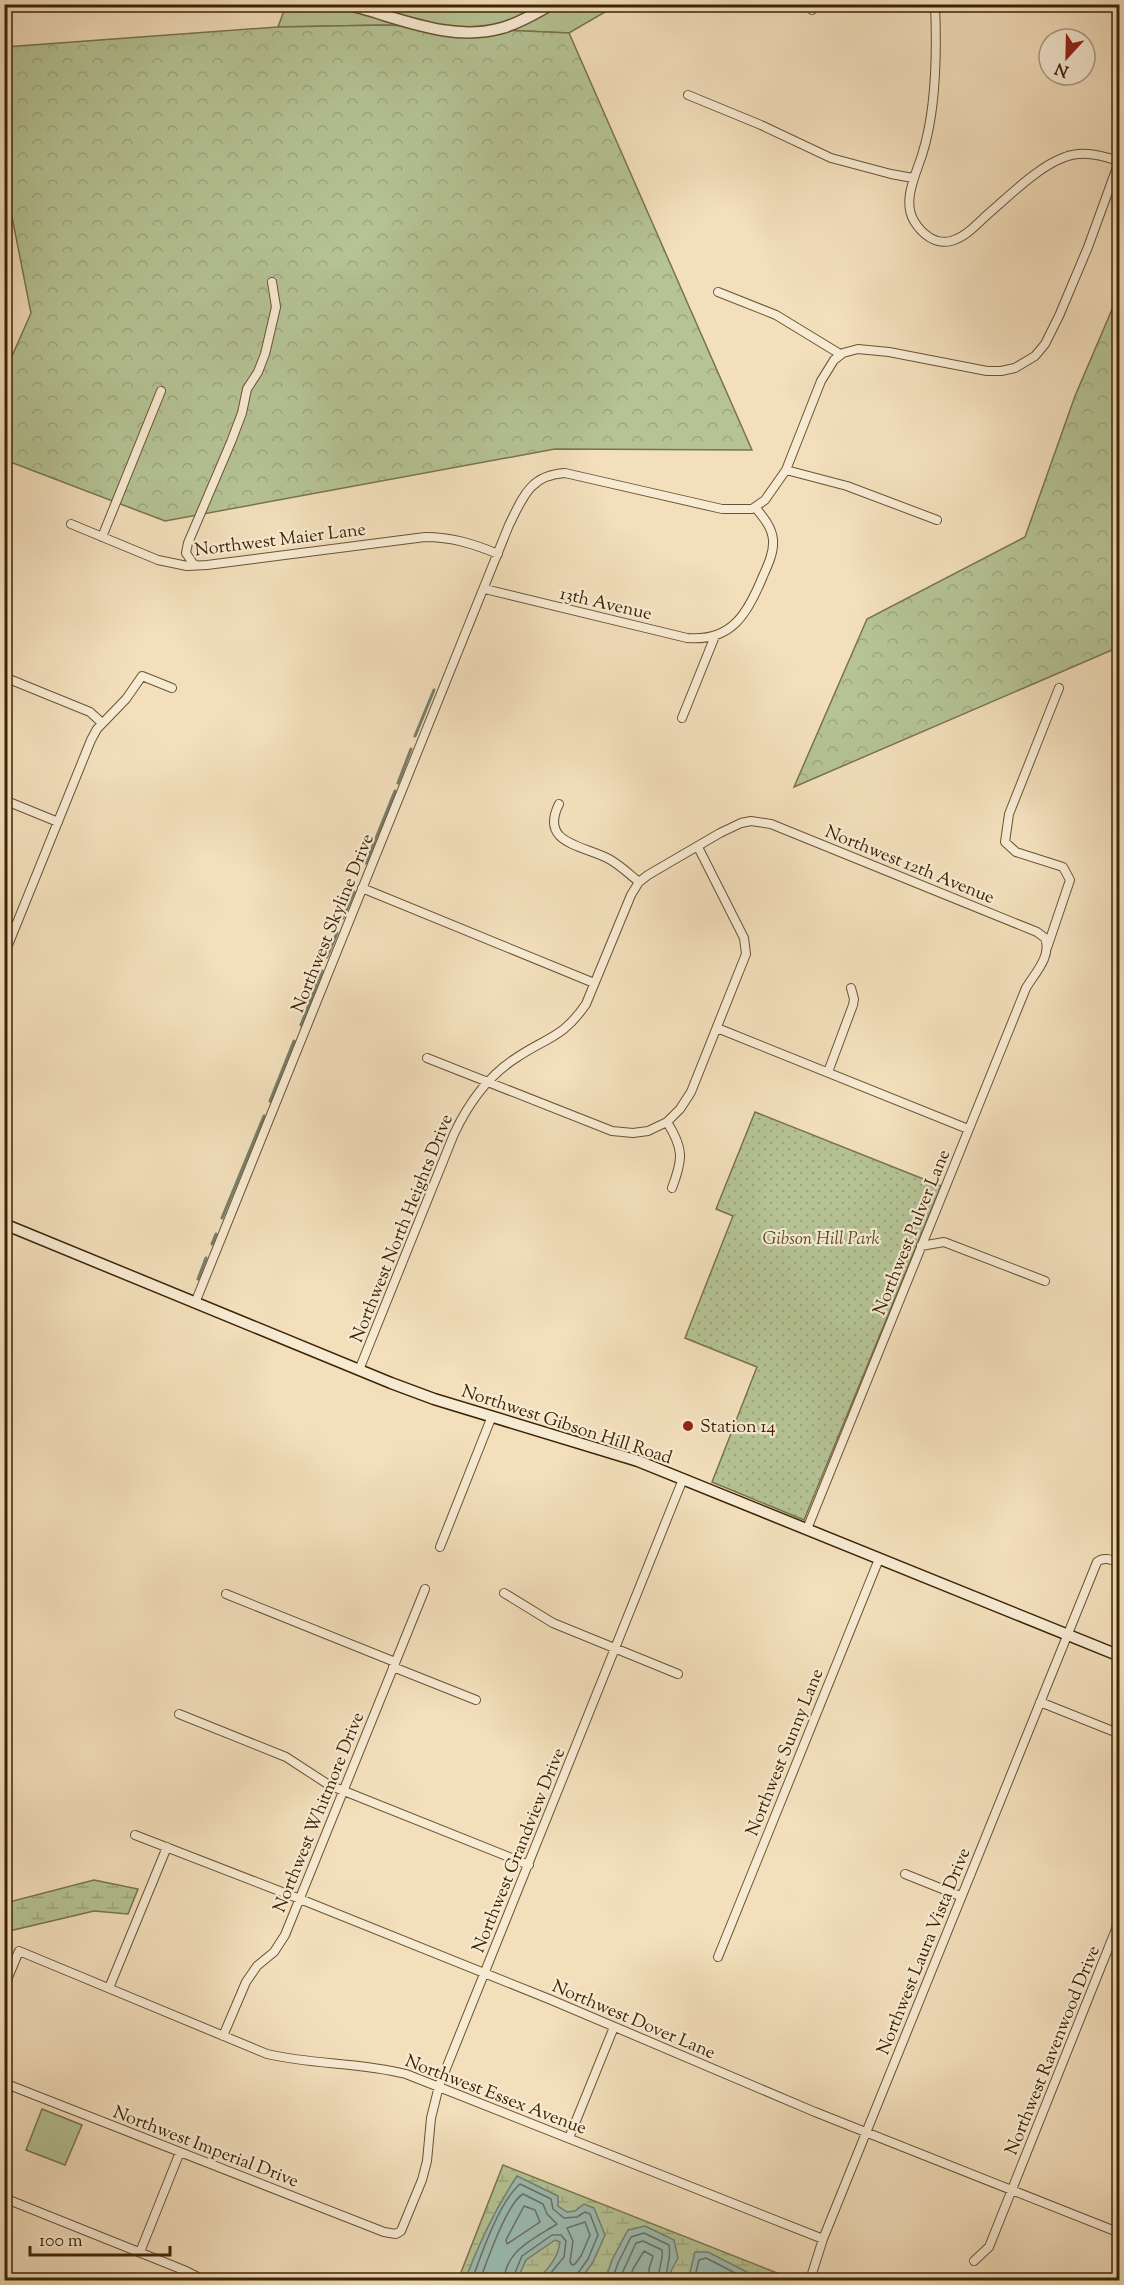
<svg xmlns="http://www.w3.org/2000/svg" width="1124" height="2285" font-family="'Sorts Mill Goudy',serif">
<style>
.grass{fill:#b5c395;stroke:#78744c;stroke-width:1.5}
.forest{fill:url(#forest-crowns);stroke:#78744c;stroke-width:1.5}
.wetland{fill:url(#wetland-marsh);stroke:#78744c;stroke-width:1.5}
.park{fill:url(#park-dots);stroke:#78744c;stroke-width:1.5}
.water{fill:#9bbcb4;stroke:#757f6d;stroke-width:1.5}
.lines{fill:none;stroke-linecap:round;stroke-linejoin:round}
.shore{stroke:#6c705c;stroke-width:1.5}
.stream{stroke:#757f6d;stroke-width:3}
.minor-casing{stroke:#6a5331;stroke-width:10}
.tertiary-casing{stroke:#6a5331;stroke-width:13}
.secondary-casing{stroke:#3c2403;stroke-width:13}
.minor{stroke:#f7ead3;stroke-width:8}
.tertiary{stroke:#f7ead3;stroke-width:10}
.secondary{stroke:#f7ead3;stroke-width:10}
.poi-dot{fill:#8f2418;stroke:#f7ead3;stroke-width:2}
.labels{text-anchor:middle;stroke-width:4.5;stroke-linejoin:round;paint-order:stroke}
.street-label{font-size:18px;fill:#3c2403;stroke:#f7ead3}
.park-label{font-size:18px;font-style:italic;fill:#5a4c28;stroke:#f7ead3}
.poi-label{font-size:18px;fill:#3c2403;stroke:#f7ead3;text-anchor:start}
</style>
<defs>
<pattern id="forest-crowns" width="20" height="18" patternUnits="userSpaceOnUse" patternTransform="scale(1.5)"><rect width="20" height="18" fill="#b5c395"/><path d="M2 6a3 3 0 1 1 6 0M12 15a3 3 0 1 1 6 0" fill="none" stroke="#9da77f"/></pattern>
<pattern id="wetland-marsh" width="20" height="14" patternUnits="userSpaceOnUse" patternTransform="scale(1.5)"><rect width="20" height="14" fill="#b5c395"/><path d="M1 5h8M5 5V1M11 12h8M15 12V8" fill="none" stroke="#9da77f"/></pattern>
<pattern id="park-dots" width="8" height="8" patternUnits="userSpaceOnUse" patternTransform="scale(1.5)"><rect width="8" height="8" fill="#b5c395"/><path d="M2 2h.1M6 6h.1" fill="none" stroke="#9da77f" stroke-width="1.8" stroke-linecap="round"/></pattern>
</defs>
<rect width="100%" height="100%" fill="#f3dfbc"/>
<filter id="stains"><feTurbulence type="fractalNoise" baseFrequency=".00333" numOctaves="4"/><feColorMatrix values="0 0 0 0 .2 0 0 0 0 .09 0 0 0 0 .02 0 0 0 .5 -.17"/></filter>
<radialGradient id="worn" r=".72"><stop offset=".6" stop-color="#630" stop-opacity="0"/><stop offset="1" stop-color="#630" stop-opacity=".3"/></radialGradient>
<path class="grass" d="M286,5H617L569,33L386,25L278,27Z
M42,2109L82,2125L65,2165L26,2150Z"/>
<path class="forest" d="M385,25L569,33L752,450L555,449L165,521L5,460V372L31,313L12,217L5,214V47L278,27Z
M1119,293V647L794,787L867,619L1025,537L1075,396Z"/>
<path class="wetland" d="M94,1880L138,1889L128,1914L94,1911L5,1932V1903Z
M503,2165L795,2280H458Z"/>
<path class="park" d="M755,1112L941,1186L804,1520L712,1482L757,1367L685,1338L733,1216L716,1209Z"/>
<path class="water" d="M517,2176L558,2196V2206L567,2212L575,2211L584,2204L594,2208L605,2235L593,2262L580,2280H536C548,2270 558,2258 560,2242L555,2240L526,2260L517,2280H465C479,2243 495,2209 517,2176Z
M645,2226L674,2240L678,2258L671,2271L673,2280H605L612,2260L628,2230Z
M695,2252H708L747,2272L746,2280H688Z"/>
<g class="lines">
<path class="shore" d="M524,2206L535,2210L540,2222L507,2244L506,2240Z
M585,2222L590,2235L581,2256L575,2264L572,2265L570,2262L573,2241L567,2228Z
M472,2280C481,2255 499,2202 520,2184L551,2199L553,2209L564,2218L577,2217L585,2212L590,2214L598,2235L588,2259L576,2276L575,2280
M480,2280C487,2261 507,2203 523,2194L543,2204L547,2214L557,2224C535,2238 506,2250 504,2280
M512,2280L522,2256L552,2235H561L566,2241L564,2257L545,2280
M612,2280L618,2263L631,2237L644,2233L669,2245C672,2260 665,2266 667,2280
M619,2280L636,2243L643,2241L662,2250C664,2260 657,2269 659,2280
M629,2280L633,2269L644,2251L653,2256L649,2269L650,2280
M694,2280L699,2260L706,2258L739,2275L740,2280"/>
<path class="stream" d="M415,736L434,690
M398,783L411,749
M366,863L395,791
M343,918L354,892
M327,957L337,933
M301,1025L322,971
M270,1101L294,1041
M222,1218L264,1116
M212,1244L216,1234
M198,1279L206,1258"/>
<g class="minor-casing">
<path id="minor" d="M935,4C937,50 936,112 922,155C916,174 902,201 914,221C922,234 935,245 951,241C966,237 977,224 988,214C1009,196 1039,166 1065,157C1082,150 1102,155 1118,161
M812,10L817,4
M688,95L761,125L831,158L891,174L913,178
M718,292L776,315L840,354
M786,470L847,486L937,520
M71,524L158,560L187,566L207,565L425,537C452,537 474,544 498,554
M102,537L161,391
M194,565L186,553L188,543L231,442L242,413L247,389L258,372L265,354L276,307L272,282
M485,589L687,638C732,642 748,613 763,576C768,565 774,552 773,540C772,527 763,517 755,507
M4,677L90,712L102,723
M682,718L715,636
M4,800L58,822
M559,804C539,844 583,845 609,859C620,865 629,874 639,882
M362,888L594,983
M4,924L15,928
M1047,948L1070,880L1063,867L1016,852L1005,842L1009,814L1059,688
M4,955L91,740L97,729L126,699L142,676L172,688
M717,1028L968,1129
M427,1058L612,1131L633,1133L648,1131L667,1122L680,1109L691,1092L746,954L744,938L698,847
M828,1072L853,1005L854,999L851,988
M667,1122C684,1149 683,1159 672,1188
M921,1246L944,1242L1045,1281
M195,1303L509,525C523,497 530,475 565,473L722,509H752L765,500L786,470L821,381L834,360L843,353L858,349L889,352L987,371H1001L1015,368L1035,356L1045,344L1059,316L1088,247L1120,159
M359,1370L454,1134C468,1104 488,1076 516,1058C547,1037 563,1038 586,1004L631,895L639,882L648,875L720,833L741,823L751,821L771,824L1037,932L1045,938C1052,956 1035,973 1026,988L807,1529
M440,1547L492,1416
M504,1593L553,1623L678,1674
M226,1594L395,1662
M393,1667L476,1700
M1040,1702L1120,1734
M179,1714L286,1757L329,1785L529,1865
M135,1835L300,1899L549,1999L815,2112L1120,2233
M905,1874L960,1896
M718,1957L879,1559
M4,1987L19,1951L267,2054C313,2065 360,2062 406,2074L823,2239
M109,1988L167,1847
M223,2036L246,1982L257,1966L274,1952L285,1935L425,1589
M4,2083L384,2232L396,2234L401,2231L422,2180L427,2161L431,2118L439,2086L683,1479
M569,2138L614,2027
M4,2198L186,2271L204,2280
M140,2252L180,2152
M974,2261L989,2247L1120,1919
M810,2280L823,2239L1097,1562C1104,1556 1112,1560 1120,1563"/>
</g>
<g class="tertiary-casing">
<path id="tertiary" d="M345,4C396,16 449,43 502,28C520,23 536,13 552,4"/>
</g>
<g class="secondary-casing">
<path id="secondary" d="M4,1224L391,1383L434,1399L638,1461L1120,1656"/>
</g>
<use href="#minor" class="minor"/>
<use href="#tertiary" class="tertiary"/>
<use href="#secondary" class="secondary"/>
</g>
<circle class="poi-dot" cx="688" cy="1426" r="6"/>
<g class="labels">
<g class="street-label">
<text transform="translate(280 539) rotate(-7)" y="6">Northwest Maier Lane</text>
<text transform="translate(606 603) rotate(13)" y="6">13th Avenue</text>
<text transform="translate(910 864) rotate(22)" y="6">Northwest 12th Avenue</text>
<text transform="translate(332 923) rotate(-68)" y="6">Northwest Skyline Drive</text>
<text transform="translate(401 1228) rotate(-68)" y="6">Northwest North Heights Drive</text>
<text transform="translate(911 1232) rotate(-68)" y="6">Northwest Pulver Lane</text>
<text transform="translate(567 1424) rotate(18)" y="6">Northwest Gibson Hill Road</text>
<text transform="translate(784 1752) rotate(-68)" y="6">Northwest Sunny Lane</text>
<text transform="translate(318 1812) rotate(-68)" y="6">Northwest Whitmore Drive</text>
<text transform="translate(518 1850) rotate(-68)" y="6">Northwest Grandview Drive</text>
<text transform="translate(923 1951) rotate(-68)" y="6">Northwest Laura Vista Drive</text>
<text transform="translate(634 2019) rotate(23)" y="6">Northwest Dover Lane</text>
<text transform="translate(1052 2050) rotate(-68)" y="6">Northwest Ravenwood Drive</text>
<text transform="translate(496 2094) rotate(21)" y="6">Northwest Essex Avenue</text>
<text transform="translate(206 2146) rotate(21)" y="6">Northwest Imperial Drive</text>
</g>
<g class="park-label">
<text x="821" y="1244">Gibson Hill Park</text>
</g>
<g class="poi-label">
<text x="700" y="1432">Station 14</text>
</g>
</g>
<rect width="1124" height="2285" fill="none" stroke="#f3dfbc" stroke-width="24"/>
<rect x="6" y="6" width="1112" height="2273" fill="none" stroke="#3c2403" stroke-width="3"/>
<rect x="12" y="12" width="1100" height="2261" fill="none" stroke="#3c2403" stroke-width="1.5"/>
<g transform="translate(1067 57) rotate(202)"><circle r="28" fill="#f7ead3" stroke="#ac9b80" stroke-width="1.5"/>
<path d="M0-4.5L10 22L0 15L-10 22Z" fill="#8f2418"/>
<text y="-9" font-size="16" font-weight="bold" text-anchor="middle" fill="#3c2403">N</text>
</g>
<path d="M30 2246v9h140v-9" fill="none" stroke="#3c2403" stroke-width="3"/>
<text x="39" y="2246" font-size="18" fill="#3c2403" stroke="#f7ead3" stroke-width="4.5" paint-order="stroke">100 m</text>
<rect width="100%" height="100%" filter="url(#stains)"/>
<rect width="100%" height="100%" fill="url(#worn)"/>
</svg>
